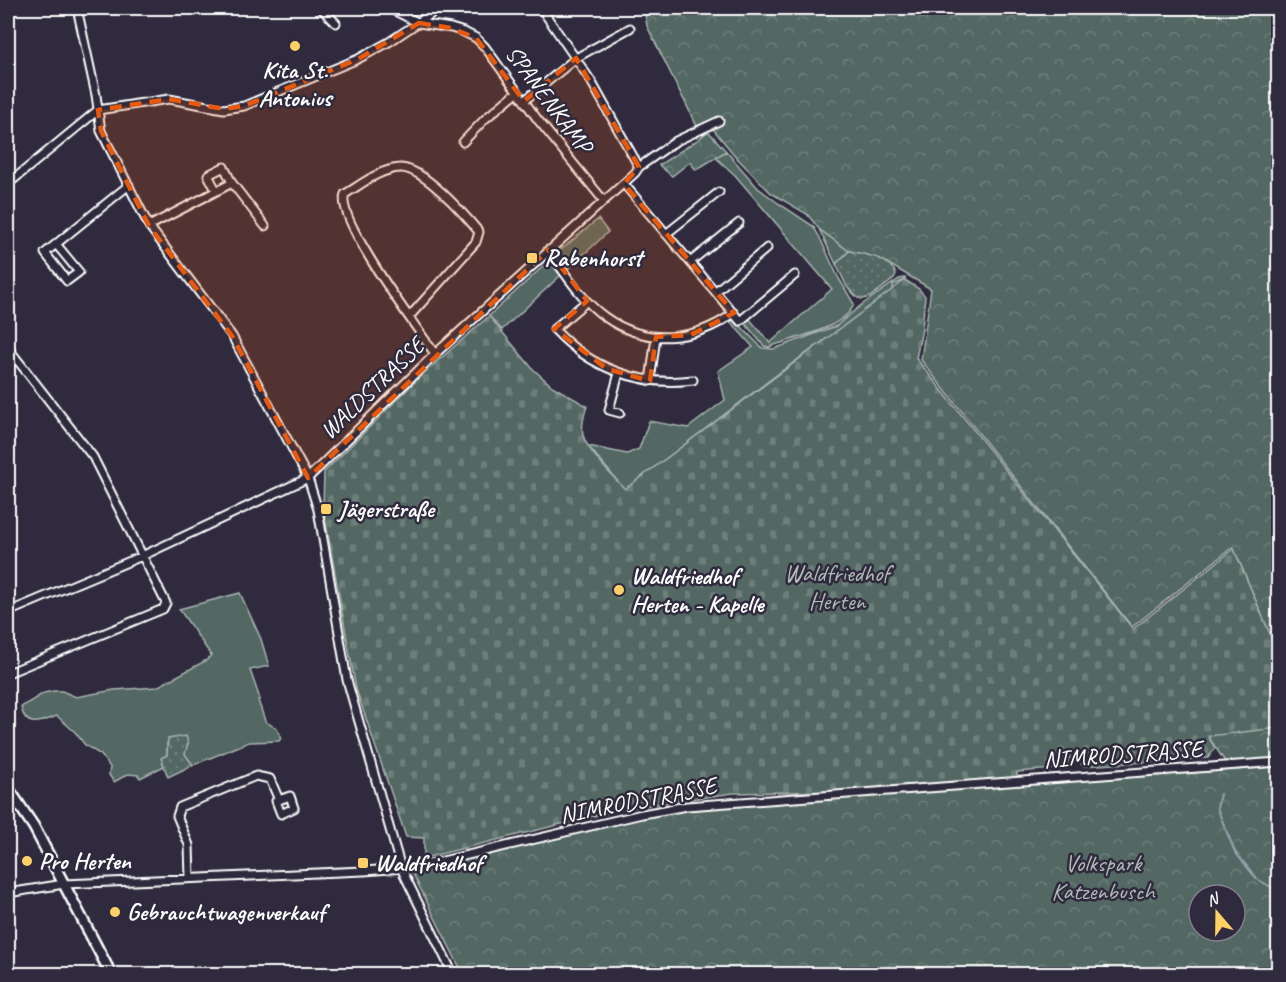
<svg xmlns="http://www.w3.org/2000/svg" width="1286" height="982" font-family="Caveat,sans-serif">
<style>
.green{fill:#536863;stroke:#a9b4b1;stroke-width:1.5}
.forest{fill:url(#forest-crowns);stroke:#a9b4b1;stroke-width:1.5;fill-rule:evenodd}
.cemetery{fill:url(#cemetery-stones);stroke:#a9b4b1;stroke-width:1.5}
.park{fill:url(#park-dots);stroke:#a9b4b1;stroke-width:1.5}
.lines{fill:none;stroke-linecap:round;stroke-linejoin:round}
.stream{stroke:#97a3b0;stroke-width:2}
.minor-casing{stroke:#fff;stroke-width:11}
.secondary-casing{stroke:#fff;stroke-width:14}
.minor{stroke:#2f2a3d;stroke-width:7}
.secondary{stroke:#2f2a3d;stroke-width:9}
.marked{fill:#e8590c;fill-opacity:0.2;stroke:#e8590c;stroke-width:4.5;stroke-dasharray:12 8;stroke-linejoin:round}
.poi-dot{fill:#ffd166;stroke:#2f2a3d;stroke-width:2}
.labels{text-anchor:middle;stroke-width:5;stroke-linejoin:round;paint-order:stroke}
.poi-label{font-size:24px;font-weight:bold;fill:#fff;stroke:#2f2a3d;text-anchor:start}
.street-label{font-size:24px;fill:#fff;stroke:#2f2a3d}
.park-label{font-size:24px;fill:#b2bbb9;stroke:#2f2a3d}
</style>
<defs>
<pattern id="forest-crowns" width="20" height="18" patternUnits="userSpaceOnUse" patternTransform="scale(1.5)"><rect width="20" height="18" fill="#536863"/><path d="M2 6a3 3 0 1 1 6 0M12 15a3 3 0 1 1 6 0" fill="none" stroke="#6d7f7a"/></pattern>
<pattern id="cemetery-stones" width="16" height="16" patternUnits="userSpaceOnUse" patternTransform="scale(1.5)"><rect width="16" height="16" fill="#536863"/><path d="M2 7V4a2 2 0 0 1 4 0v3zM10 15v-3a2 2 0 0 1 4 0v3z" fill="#6d7f7a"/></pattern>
<pattern id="park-dots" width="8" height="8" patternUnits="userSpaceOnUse" patternTransform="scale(1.5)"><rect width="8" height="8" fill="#536863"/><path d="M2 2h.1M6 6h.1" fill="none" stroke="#6d7f7a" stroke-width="1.8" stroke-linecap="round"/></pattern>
</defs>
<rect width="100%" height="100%" fill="#2f2a3d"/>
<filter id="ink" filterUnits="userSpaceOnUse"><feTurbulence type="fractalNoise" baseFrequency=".0167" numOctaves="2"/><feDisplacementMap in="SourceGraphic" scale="12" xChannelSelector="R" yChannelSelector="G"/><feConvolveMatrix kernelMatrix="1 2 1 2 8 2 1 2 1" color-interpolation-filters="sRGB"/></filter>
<g filter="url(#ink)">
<path class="green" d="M726,151L758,188L778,203L813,226L819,236L838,277L854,304C845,329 792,338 769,347L764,346L743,321L748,317L770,343L832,289L735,175L715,157Z
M598,219L608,232L567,270L556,254Z
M819,229L849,251L836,264Z
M549,261L562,274L502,330L489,316Z
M905,278V280L893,285L894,292L787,367L625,490L588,446L627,454L639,449L649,421L688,428L725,400L718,371L753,347L729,320L734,319L762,348L774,349L836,326L860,306L899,279Z
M240,593L261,639L269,666L250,670L260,699L258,700L265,721L277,729L281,738L279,741L249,742L193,765L184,754L188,743H167V755L162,758L164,766L140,778L138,775L128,774L114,782L109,775L110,767L101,755L85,745L75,732L57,716C41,722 26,730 21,707L44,693L54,691H62L76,697L114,690L157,687L207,660L211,655L179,609Z"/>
<path class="forest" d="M644,8H1278V759L1226,763L1207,735L1277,651L1233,547L1132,627L921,360L931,289L882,260L849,251L819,229L807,214L771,193L737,158L708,123L697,126L647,26Z
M708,131L726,151L696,170L690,162L672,176L659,165L699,139Z
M1278,767V974H463L411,870L640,815L753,804ZM1199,895H1235V931H1199Z"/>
<path class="cemetery" d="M905,280L919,289L925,296L922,329L916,358L1133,629L1234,549L1278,653V728L1208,736L1215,748L1208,758L1083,766L1075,757L1069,758L1066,768L1017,772V778L846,791L733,793L622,809L424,858V838L406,837L356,689L323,507L324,472L423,374L489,316L532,368L552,386L587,406C584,415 581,426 583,435C587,451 613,477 625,489Z"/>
<path class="park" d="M849,251C864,254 892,258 896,275L894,279L870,297L863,299L858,298L847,287L836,264Z
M186,736L188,743L185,754L193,765L168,777L161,758L167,755L168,739Z"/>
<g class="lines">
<path class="stream" d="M1220,794L1217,808L1235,852L1257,879L1278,891"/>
<g class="minor-casing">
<path id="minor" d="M77,8L96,95L101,131L149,226L232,336L308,478L318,510L347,680L401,868L453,974
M321,8L336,23
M389,8L419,23L451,28L464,32L476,38L485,47L538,120L604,201
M541,8L591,81L639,167
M524,101L576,58L630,28
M463,142L485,119L517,92
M8,184L98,110L169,99L224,109L244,106L358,59L389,42L440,8
M624,184L740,321L795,275
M216,190L208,175L224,167L232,183
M149,226L232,183L265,226
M666,234L719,192
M56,244L79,272L67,281L45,253L56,244L129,185
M548,250C565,273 582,301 605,317C646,346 694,342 734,313
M690,262L739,223
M716,291L767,248
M587,301L554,329C590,368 640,387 693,380
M409,317L476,242L479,232C465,215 423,167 400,168C380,169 362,184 345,194C334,218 418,329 435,354
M8,348L93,457L166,603L163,609L8,673
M619,373L609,410L620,413
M650,381L656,337
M8,612L142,556L308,478L435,354L635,173L639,167L676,141L719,121
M190,878L189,845L177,816L180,807L256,776L270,779L279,800L276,801L281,814L294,808L290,796L279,800
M8,893L64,884L364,871L417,867L642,814L687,806L1278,762"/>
</g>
<g class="secondary-casing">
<path id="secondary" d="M8,788L34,827L111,974"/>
</g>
<use href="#minor" class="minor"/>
<use href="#secondary" class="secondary"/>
</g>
</g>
<path class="marked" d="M419,23L451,28L476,38L524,101L576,58L639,167L624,184L734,313L691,335L656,337L650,381L607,369L554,329L587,301L548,250L308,478L232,336L149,226L101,131L98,110L169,99L224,109L244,106L358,59Z"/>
<g class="poi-dot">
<circle cx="295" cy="46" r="6"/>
<rect x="526" y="252" width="12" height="12" rx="3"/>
<rect x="320" y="503" width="12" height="12" rx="3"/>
<circle cx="619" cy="590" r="6"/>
<circle cx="27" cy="861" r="6"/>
<rect x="357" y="857" width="12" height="12" rx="3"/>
<circle cx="115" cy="912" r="6"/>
</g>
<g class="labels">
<g class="poi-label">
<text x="295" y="78" text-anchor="middle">Kita St.<tspan x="295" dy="28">Antonius</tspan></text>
<text x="544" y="266">Rabenhorst</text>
<text x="338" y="517">Jägerstraße</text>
<text x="631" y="584">Waldfriedhof<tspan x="631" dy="28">Herten - Kapelle</tspan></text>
<text x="39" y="869">Pro Herten</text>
<text x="375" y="871">Waldfriedhof</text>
<text x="127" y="920">Gebrauchtwagenverkauf</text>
</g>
<g class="street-label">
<text transform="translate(549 99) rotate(53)" y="8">SPANENKAMP</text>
<text transform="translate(372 388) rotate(-44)" y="8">WALDSTRASSE</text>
<text transform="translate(1123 754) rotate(-4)" y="8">NIMRODSTRASSE</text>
<text transform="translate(638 800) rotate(-11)" y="8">NIMRODSTRASSE</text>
</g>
<g class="park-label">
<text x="837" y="581">Waldfriedhof<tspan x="837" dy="28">Herten</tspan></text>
<text x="1103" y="871">Volkspark<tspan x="1103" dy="28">Katzenbusch</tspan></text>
</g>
</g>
<rect width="1286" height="982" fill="none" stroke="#2f2a3d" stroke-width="30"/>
<rect x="15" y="15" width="1256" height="952" fill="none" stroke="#fff" stroke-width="2" filter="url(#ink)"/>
<g transform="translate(1217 913) rotate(340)"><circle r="28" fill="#2f2a3d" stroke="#827f8b" stroke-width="1.5"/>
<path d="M0-4.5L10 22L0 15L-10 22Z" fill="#ffd166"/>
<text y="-9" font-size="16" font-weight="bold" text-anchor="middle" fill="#ffffff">N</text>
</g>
</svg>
